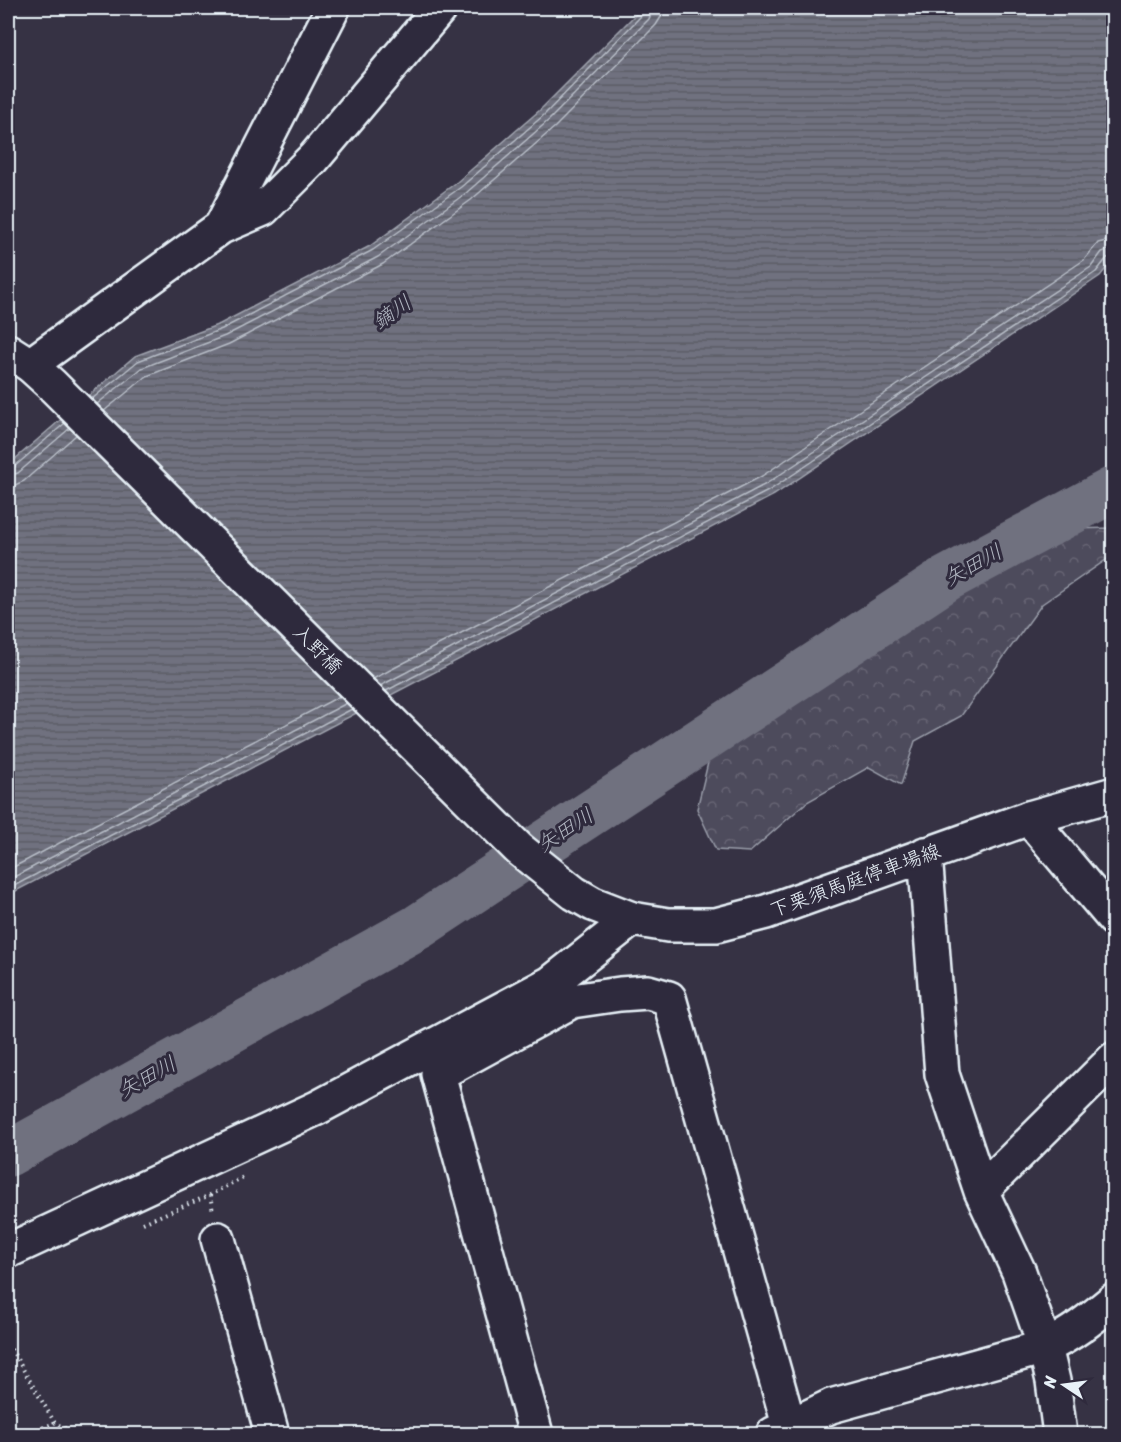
<svg xmlns="http://www.w3.org/2000/svg" width="1121" height="1442" font-family="Sriracha,'Klee One',sans-serif">
<style>
.forest{fill:url(#forest-crowns);stroke:#9a9eaa;stroke-width:1.5}
.water{fill:url(#water-rules);stroke:#a0a4af;stroke-width:1.5}
.lines{fill:none;stroke-linecap:round;stroke-linejoin:round}
.shore{stroke:#b8bec8;stroke-width:1.5}
.river{stroke:#70717f;stroke-width:46}
.minor-casing{stroke:#e8f1f8;stroke-width:38}
.major-casing{stroke:#e8f1f8;stroke-width:38}
.path{stroke:#e8f1f8;stroke-width:4;stroke-dasharray:1.5 4.5;stroke-linecap:butt}
.minor{stroke:#2f2a3d;stroke-width:33}
.major{stroke:#2f2a3d;stroke-width:33}
.labels{text-anchor:middle;stroke-width:6;stroke-linejoin:round;paint-order:stroke}
.street-label{font-size:20px;fill:#e8f1f8;stroke:#2f2a3d}
.water-label{font-size:21px;font-style:italic;fill:#b2b7c2;stroke:#2f2a3d}
</style>
<defs>
<pattern id="forest-crowns" width="20" height="18" patternUnits="userSpaceOnUse" patternTransform="scale(1.5)"><rect width="20" height="18" fill="#4d4b5c"/><path d="M2 6a3 3 0 1 1 6 0M12 15a3 3 0 1 1 6 0" fill="none" stroke="#676574"/></pattern>
<pattern id="water-rules" width="6" height="5" patternUnits="userSpaceOnUse" patternTransform="scale(1.5)"><rect width="6" height="5" fill="#70717f"/><path d="M0 2.5h6" fill="none" stroke="#5b5c64"/></pattern>
</defs>
<rect width="100%" height="100%" fill="#363244"/>
<filter id="ink" filterUnits="userSpaceOnUse"><feTurbulence type="fractalNoise" baseFrequency=".0167" numOctaves="2"/><feDisplacementMap in="SourceGraphic" scale="12" xChannelSelector="R" yChannelSelector="G"/><feConvolveMatrix kernelMatrix="1 2 1 2 8 2 1 2 1" color-interpolation-filters="sRGB"/></filter>
<g filter="url(#ink)">
<path class="forest" d="M1113,528V555L1042,604L961,716L915,741L901,785L869,767L807,802L750,852L716,850L697,809L711,750L943,606L968,572L1068,529Z"/>
<path class="water" d="M642,8H1113L1114,259L1100,276L774,495L8,895V465L135,356L220,324L370,246L457,182L540,110Z"/>
<g class="lines">
<path class="shore" d="M92,399L138,361L222,329L373,250L461,187L544,115L643,14L645,8
M97,404L142,368L225,336L378,257L466,193L549,120L649,19L653,8
M104,411L147,376L229,344L383,264L471,200L555,127L656,25L661,17L662,8
M8,469L14,467L65,423
M8,476L18,473L70,428
M8,485H15L24,481L76,435
M373,679L762,476L1084,260L1098,243L1114,239
M380,686L766,484L1091,267L1102,252L1114,248
M386,691L770,490L1096,272L1107,258L1114,256
M8,870L340,696
M8,880L347,703
M8,889L352,709"/>
<path class="river" d="M8,1154L418,927L946,579L1114,489"/>
<g class="minor-casing">
<path id="minor" d="M221,227L263,209L314,158L440,8
M30,365L221,227L333,8
M1029,818L1114,919
M925,854L942,1074L981,1191L1019,1272L1045,1347L1053,1381L1060,1434
M532,998L632,919
M438,1074L572,1001L620,994L648,992L669,998L789,1425
M438,1074L536,1434
M981,1191L1114,1059
M218,1239L272,1434
M8,1251L317,1108L549,984
M773,1434L831,1406L1045,1347C1071,1335 1091,1319 1114,1300"/>
</g>
<g class="major-casing">
<path id="major" d="M8,351L30,365L51,384L519,849L574,893L593,904L632,919L668,925H716L766,912L1029,818L1114,794"/>
</g>
<path class="path" d="M210,1195L213,1212
M143,1223L210,1195L245,1176
M8,1344L55,1423L76,1434
M26,1434L55,1423"/>
<use href="#minor" class="minor"/>
<use href="#major" class="major"/>
</g>
</g>
<g class="labels">
<g class="street-label">
<text transform="translate(318 649) rotate(45)" y="7">入野橋</text>
<text transform="translate(855 880) rotate(-20)" y="7">下栗須馬庭停車場線</text>
</g>
<g class="water-label">
<text transform="translate(392 312) rotate(-35)" y="7">鏑川</text>
<text transform="translate(973 565) rotate(-29)" y="7">矢田川</text>
<text transform="translate(565 830) rotate(-33)" y="7">矢田川</text>
<text transform="translate(147 1077) rotate(-29)" y="7">矢田川</text>
</g>
</g>
<rect width="1121" height="1442" fill="none" stroke="#2f2a3d" stroke-width="30"/>
<rect x="15" y="15" width="1091" height="1412" fill="none" stroke="#e8f1f8" stroke-width="2" filter="url(#ink)"/>
<g transform="translate(1064 1385) rotate(283)" stroke="#2f2a3d" stroke-width="4.5" paint-order="stroke">
<path d="M0-4.5L10 22L0 15L-10 22Z" fill="#e8f1f8"/>
<text y="-9" font-size="16" font-weight="bold" text-anchor="middle" fill="#e8f1f8">N</text>
</g>
</svg>
